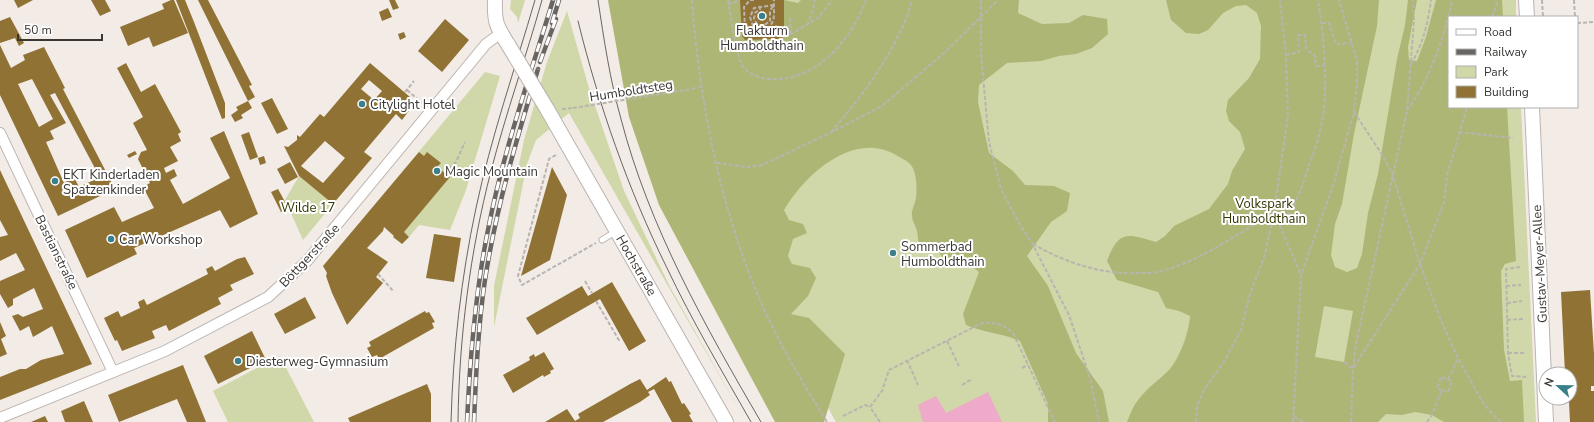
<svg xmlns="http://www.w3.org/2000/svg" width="1594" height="422" font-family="'Nunito Sans',sans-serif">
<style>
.green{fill:#d0d7a8}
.forest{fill:#aeb675;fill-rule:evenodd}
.water{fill:#edaac9}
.building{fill:#907235;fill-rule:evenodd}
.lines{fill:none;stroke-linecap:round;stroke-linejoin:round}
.lane-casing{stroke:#bbb4b0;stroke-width:7}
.street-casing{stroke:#bbb4b0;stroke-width:12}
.secondary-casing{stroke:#bbb4b0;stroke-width:16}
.path{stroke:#bab4b0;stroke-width:2;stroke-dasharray:4 2;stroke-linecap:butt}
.lane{stroke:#fff;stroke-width:5}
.street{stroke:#fff;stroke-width:10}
.secondary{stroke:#fff;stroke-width:14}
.tram{stroke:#696562;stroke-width:1}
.rail-casing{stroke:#696562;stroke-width:4.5}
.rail{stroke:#fff;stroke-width:3;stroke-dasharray:9;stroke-linecap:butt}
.secondary-bridge-casing{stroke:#bbb4b0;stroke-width:16;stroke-linecap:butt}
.path-bridge{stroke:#bab4b0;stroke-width:2;stroke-dasharray:4 2;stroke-linecap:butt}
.secondary-bridge{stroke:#fff;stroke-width:14}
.poi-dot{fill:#39808a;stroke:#fff;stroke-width:1.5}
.labels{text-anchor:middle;stroke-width:4;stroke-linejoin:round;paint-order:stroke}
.poi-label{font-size:13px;fill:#393634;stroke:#fff;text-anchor:start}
.street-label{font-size:13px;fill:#393634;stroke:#fff}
.park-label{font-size:13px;fill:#323602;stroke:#fff}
</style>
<rect width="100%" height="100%" fill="#f2ebe6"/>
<path class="green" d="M511,0H525L518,23L517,17L510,9Z
M679,0H1516V17H1449V107H1521L1536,422H836L790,340Z
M567,11L588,85L624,191L670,287L746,422L569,113L536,140L527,164L494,327V286L524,140L547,62Z
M485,72L500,76L466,190L450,230L419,225L409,237L373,207Z
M299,176L333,204L303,240L285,200Z
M280,356L314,422H228L213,391Z"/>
<path class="forest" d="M608,0H741L742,36L745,40L782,39L784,0L798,3L801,0H1019L1018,13L1042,24L1069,23L1083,15L1107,19L1108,34L1092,48L1076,54L1059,56L1041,61L1007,63L979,85L978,102L989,153L1013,171L1025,185L1054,186L1070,193L1067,211L1051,222L1027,256L1048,286L1076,353L1103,391L1109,422H1048V404L1020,341C1002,333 984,333 966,325L963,314L979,272L972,266L945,262C939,249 933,246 919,246C918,241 918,235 917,231C916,226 912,221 912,216C911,211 915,204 916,198C917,189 917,173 911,165C908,161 901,158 896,155C854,130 805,174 784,210L789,220L803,224L807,233L793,239L788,256L792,264L810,268L816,278L808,296L791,314L809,318L845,354L824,422H775L659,205L629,117Z
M1166,0H1379L1377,26L1354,134L1342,204L1335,224L1331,255L1335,267L1347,272L1357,268L1362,254L1368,213L1378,174L1397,59L1405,25L1408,0H1417L1408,47L1409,60L1417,61L1426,37L1436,0H1502L1503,17H1449V107H1507L1516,261L1505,264L1501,271L1504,350L1510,381L1522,380L1524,422H1444L1432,415L1415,412L1402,415L1386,414L1378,422H1127C1130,415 1133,406 1138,400C1147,388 1159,380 1169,370C1180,358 1189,332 1190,316L1179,311L1166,308L1158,292L1117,280L1107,261C1119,229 1128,234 1156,242L1165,236L1174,226L1209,209L1228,184L1232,171L1245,149L1240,132L1229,121L1226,111L1228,100L1249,78L1260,59L1261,26L1257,13L1246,5L1236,6L1223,13L1208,30L1199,34L1186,33L1171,20ZM1324,306L1353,311L1344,362L1315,357Z"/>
<path class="water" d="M988,392L1002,422H923L918,405L936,396L946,413Z"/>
<path class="building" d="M14,0H33L18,8Z
M91,0H105L111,11L100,16Z
M171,0H174L188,33L153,47L149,37L128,46L120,27L164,9L162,4Z
M176,0H185L194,22L225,103V118L222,119Z
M198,0H208L252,85L249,86L255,97L248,101Z
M389,0H395L399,8L393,10Z
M740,0H784V32L782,39L745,40L742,36Z
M388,8L392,17L382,21L379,12Z
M10,17L24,43L19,46L15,38L0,43V21Z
M445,19L469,40L442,72L418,51Z
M404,32L406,37L400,40L398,34Z
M0,45L11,68L25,60L23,55L44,47L65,88L63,89L115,189L58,216L0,95ZM32,79L53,119L39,127L18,84ZM55,93L98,174L94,176L96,179L79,187L74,177L64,183L46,142L54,139L50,131L66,123L50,95Z
M126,63L141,92L155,84L181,132L178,134L181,141L170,147L178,161L164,168L166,173L174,169L177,176L170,180L183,204L230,178L210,138L224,131L258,214L230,228L220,210L134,248L137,254L87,278L65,230L114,207L122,222L154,208L143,187L150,183L138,159L141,152L147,150L133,123L143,117L117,68Z
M370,63L410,97L405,103L411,108L402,120L396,114L364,152L372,158L333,204L299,176L284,146L288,147L297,140V135L300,137L320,114L324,117ZM369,80L382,91L374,100L361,89ZM325,141L345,158L323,183L301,166Z
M272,98L288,129L277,134L261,103Z
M248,101L252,108L241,115L243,118L235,122L231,115L238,110L236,107Z
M249,132L258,157L250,160L241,135Z
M135,151L137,154L129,158L127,155Z
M419,152L424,156L427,152L441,163L437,167L450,177L404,232L409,237L402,244L393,237L394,236L384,227L383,231L367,248L388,262L376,277L383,283L347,325L332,293L326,276L327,273L323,266Z
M264,156L266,163L260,165L258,158Z
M290,162L298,177L285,184L277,169Z
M552,167L567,195L550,260L521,276Z
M0,170L92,364L0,400V377L20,369H26L41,360L64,354L52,326L33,337L29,326L20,331L12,316L18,314L23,317L43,309L34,288L13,299V305L8,308L0,294V281L25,270L16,253L0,261V237L8,235L0,220Z
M278,189L289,209L281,212L271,192Z
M434,234L461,238L454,282L426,278Z
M245,257L254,274L230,285L233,290L218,298L221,304L169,331L166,325L152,331L155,338L122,351L117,340L115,341L104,318L118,311L121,317L140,308L138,302L144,299L147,305L208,274L206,269L212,266L215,271L237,259Z
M612,282L646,341L629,351L600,299L537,335L526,318L582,286L588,296Z
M1590,290L1594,354V386H1591V391H1594V422H1570L1569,402H1565V398H1570V374H1565L1561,292Z
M305,297L316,318L285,334L274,314Z
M425,311L426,313L429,312L435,322L432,323L434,328L379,359L377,355L372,357L367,348L371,346L369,342Z
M0,322L6,336L1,339L7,354L0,357Z
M252,331L266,360L218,384L204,356Z
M544,352L554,369L550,371L551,373L544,377L543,375L513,393L503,375L530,360L529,357L534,354L535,357Z
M183,365L206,422H187L177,399L119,422L108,395Z
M666,377L669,382L671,381L682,404L684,403L691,414L689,415L693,422H672L654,389L648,392L650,395L640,402L603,422H545L567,409L575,421L580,418L578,414L630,384L640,379L647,390Z
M427,384L431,394V422H350L348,418Z
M84,401L93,422H65L61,411Z
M45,416L48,422H31Z"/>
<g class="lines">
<g class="lane-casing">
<path id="lane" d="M602,240L615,232"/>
</g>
<g class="street-casing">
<path id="street" d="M0,133L113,372
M0,418L165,351L268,297L307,261L486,44L501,33"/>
</g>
<g class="secondary-casing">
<path id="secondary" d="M495,0C494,23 497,27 509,46
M1526,0L1527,17
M1532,107L1546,422
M547,109L726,422"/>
</g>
<path class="path" d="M692,0C699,98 718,195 754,286C773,333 800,379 827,422
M728,0C730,13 737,60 744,68C752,76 764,80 775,79C819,79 852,38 866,0
M754,0H750L744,7L745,31L752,36L791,34L818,18L832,0
M981,0V54L989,142L1001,189L1020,225L1032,243L1069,315L1090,378L1099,422
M1542,0L1543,17
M1574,0L1575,17
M728,4L736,2L737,0
M774,5L754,8L750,17L753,26L762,30C778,26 773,12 774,0
M759,6L760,9L755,13L754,19L757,24L763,26L770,21V11L773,6
M1492,17L1498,0
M790,18L791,34
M1322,23H1329L1336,44L1351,43
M1577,23L1594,22
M807,25L813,10L815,0
M1286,55L1299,52L1298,35H1305L1306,48L1315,56L1316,66H1323
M1411,64C1423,44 1428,23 1431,0
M692,89L700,87
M407,90L422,103
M405,92L414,81
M562,109L573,108
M1407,110C1428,84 1446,33 1452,0
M1354,112L1383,156L1392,173L1420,264L1442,323L1458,358L1482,401L1493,415L1501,422
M831,132C857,102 881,71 899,34C904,24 910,12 911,0
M1459,132L1513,138
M556,155L549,159L518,276L522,285L596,243
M717,163L747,167L762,165L830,133L882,106L944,53L998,0
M445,173L456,162L465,142
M1280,225C1294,210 1301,190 1307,171C1312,157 1318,142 1321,127C1329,92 1324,36 1318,0
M1033,244C1066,263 1102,275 1140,273C1146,273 1153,273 1158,272C1199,262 1238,234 1274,212L1301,275
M1520,267L1506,269L1508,353L1512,376L1526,377
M378,274L394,292
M585,281L592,293
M1506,286L1521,285
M596,301L620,342
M1507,303L1522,301
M1507,320L1523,319
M947,341L959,366
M1508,353H1525
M907,360L918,385
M1344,362L1353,369
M1354,367L1420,264L1444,203L1447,175L1467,107
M1022,368L1028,365
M1448,379L1458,359
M962,385L972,379
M843,416L865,405L870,407
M1294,417L1304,422
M880,422L870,407L882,391L889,370L982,323C996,322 1003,324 1013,333L1055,422
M1196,422L1197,406L1204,390L1225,360L1241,330L1249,297L1265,254L1274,212L1288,116L1286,55L1280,0
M1293,422L1301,275L1333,186L1354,112L1357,85V61L1339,0
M1351,422L1353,369L1356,344L1407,111L1414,21L1413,0
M1427,422L1432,415L1442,390L1448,392L1452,381L1441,377L1437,388L1442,390"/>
<use href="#lane" class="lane"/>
<use href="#street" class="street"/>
<use href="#secondary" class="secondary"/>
<path class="tram" d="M598,0C604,40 610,80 621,119C649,227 705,326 761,422
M578,21C599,106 628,189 667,268C692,321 722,371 751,422
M451,422C453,350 461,278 476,208C491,137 515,69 535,0
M458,422C459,338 470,252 491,171C506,113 526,57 542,0"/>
<g class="rail-casing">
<path id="rail" d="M552,23L559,0
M540,62L556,19
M467,422C470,358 475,293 488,230C503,152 530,76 553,0
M474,422C476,375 478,327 485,280C496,208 517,138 538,69"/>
</g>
<use href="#rail" class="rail"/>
<g class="secondary-bridge-casing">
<path id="secondary-bridge" d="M509,46L547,109"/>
</g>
<path class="path-bridge" d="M573,108L692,89"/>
<use href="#secondary-bridge" class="secondary-bridge"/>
</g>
<g class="poi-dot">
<circle cx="762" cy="16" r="4"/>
<circle cx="362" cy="104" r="4"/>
<circle cx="437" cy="171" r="4"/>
<circle cx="55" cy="181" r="4"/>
<circle cx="111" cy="239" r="4"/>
<circle cx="893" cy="253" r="4"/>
<circle cx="238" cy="361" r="4"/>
</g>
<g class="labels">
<g class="poi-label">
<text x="762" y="35" text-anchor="middle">Flakturm<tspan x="762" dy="15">Humboldthain</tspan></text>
<text x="370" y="109">Citylight Hotel</text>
<text x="445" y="176">Magic Mountain</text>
<text x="63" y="179">EKT Kinderladen<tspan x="63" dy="15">Spatzenkinder</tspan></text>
<text x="119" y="244">Car Workshop</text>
<text x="901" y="251">Sommerbad<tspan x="901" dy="15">Humboldthain</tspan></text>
<text x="246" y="366">Diesterweg-Gymnasium</text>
</g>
<g class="street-label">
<text transform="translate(631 90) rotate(-9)" y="5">Humboldtsteg</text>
<text transform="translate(57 252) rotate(64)" y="5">Bastianstraße</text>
<text transform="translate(309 255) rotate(-47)" y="5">Böttgerstraße</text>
<text transform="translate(1539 264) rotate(-93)" y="5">Gustav-Meyer-Allee</text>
<text transform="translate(637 265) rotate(60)" y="5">Hochstraße</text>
</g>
<g class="park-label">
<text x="1264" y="208">Volkspark<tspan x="1264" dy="15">Humboldthain</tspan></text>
<text x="308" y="212">Wilde 17</text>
</g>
</g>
<rect x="1448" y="16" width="130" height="92" fill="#ffffff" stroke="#b0afae"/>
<rect x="1456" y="29" width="20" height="6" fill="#ffffff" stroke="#b0afae"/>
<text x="1484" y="36" font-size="12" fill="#393634">Road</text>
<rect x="1456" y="49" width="20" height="6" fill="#696562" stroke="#b0afae"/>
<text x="1484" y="56" font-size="12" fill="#393634">Railway</text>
<rect x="1456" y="66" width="20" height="12" fill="#d0d7a8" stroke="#b0afae"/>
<text x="1484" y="76" font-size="12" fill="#393634">Park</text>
<rect x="1456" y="86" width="20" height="12" fill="#907235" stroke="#b0afae"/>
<text x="1484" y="96" font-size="12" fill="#393634">Building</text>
<g transform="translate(1558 386) rotate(292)"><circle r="19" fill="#ffffff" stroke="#b0afae"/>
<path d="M0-3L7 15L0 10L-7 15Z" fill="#39808a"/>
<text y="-6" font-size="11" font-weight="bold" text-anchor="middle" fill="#393634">N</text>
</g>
<path d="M18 34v6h84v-6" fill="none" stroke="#393634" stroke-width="2"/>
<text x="24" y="34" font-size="12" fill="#393634" stroke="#ffffff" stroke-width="3" paint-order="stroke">50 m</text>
</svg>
